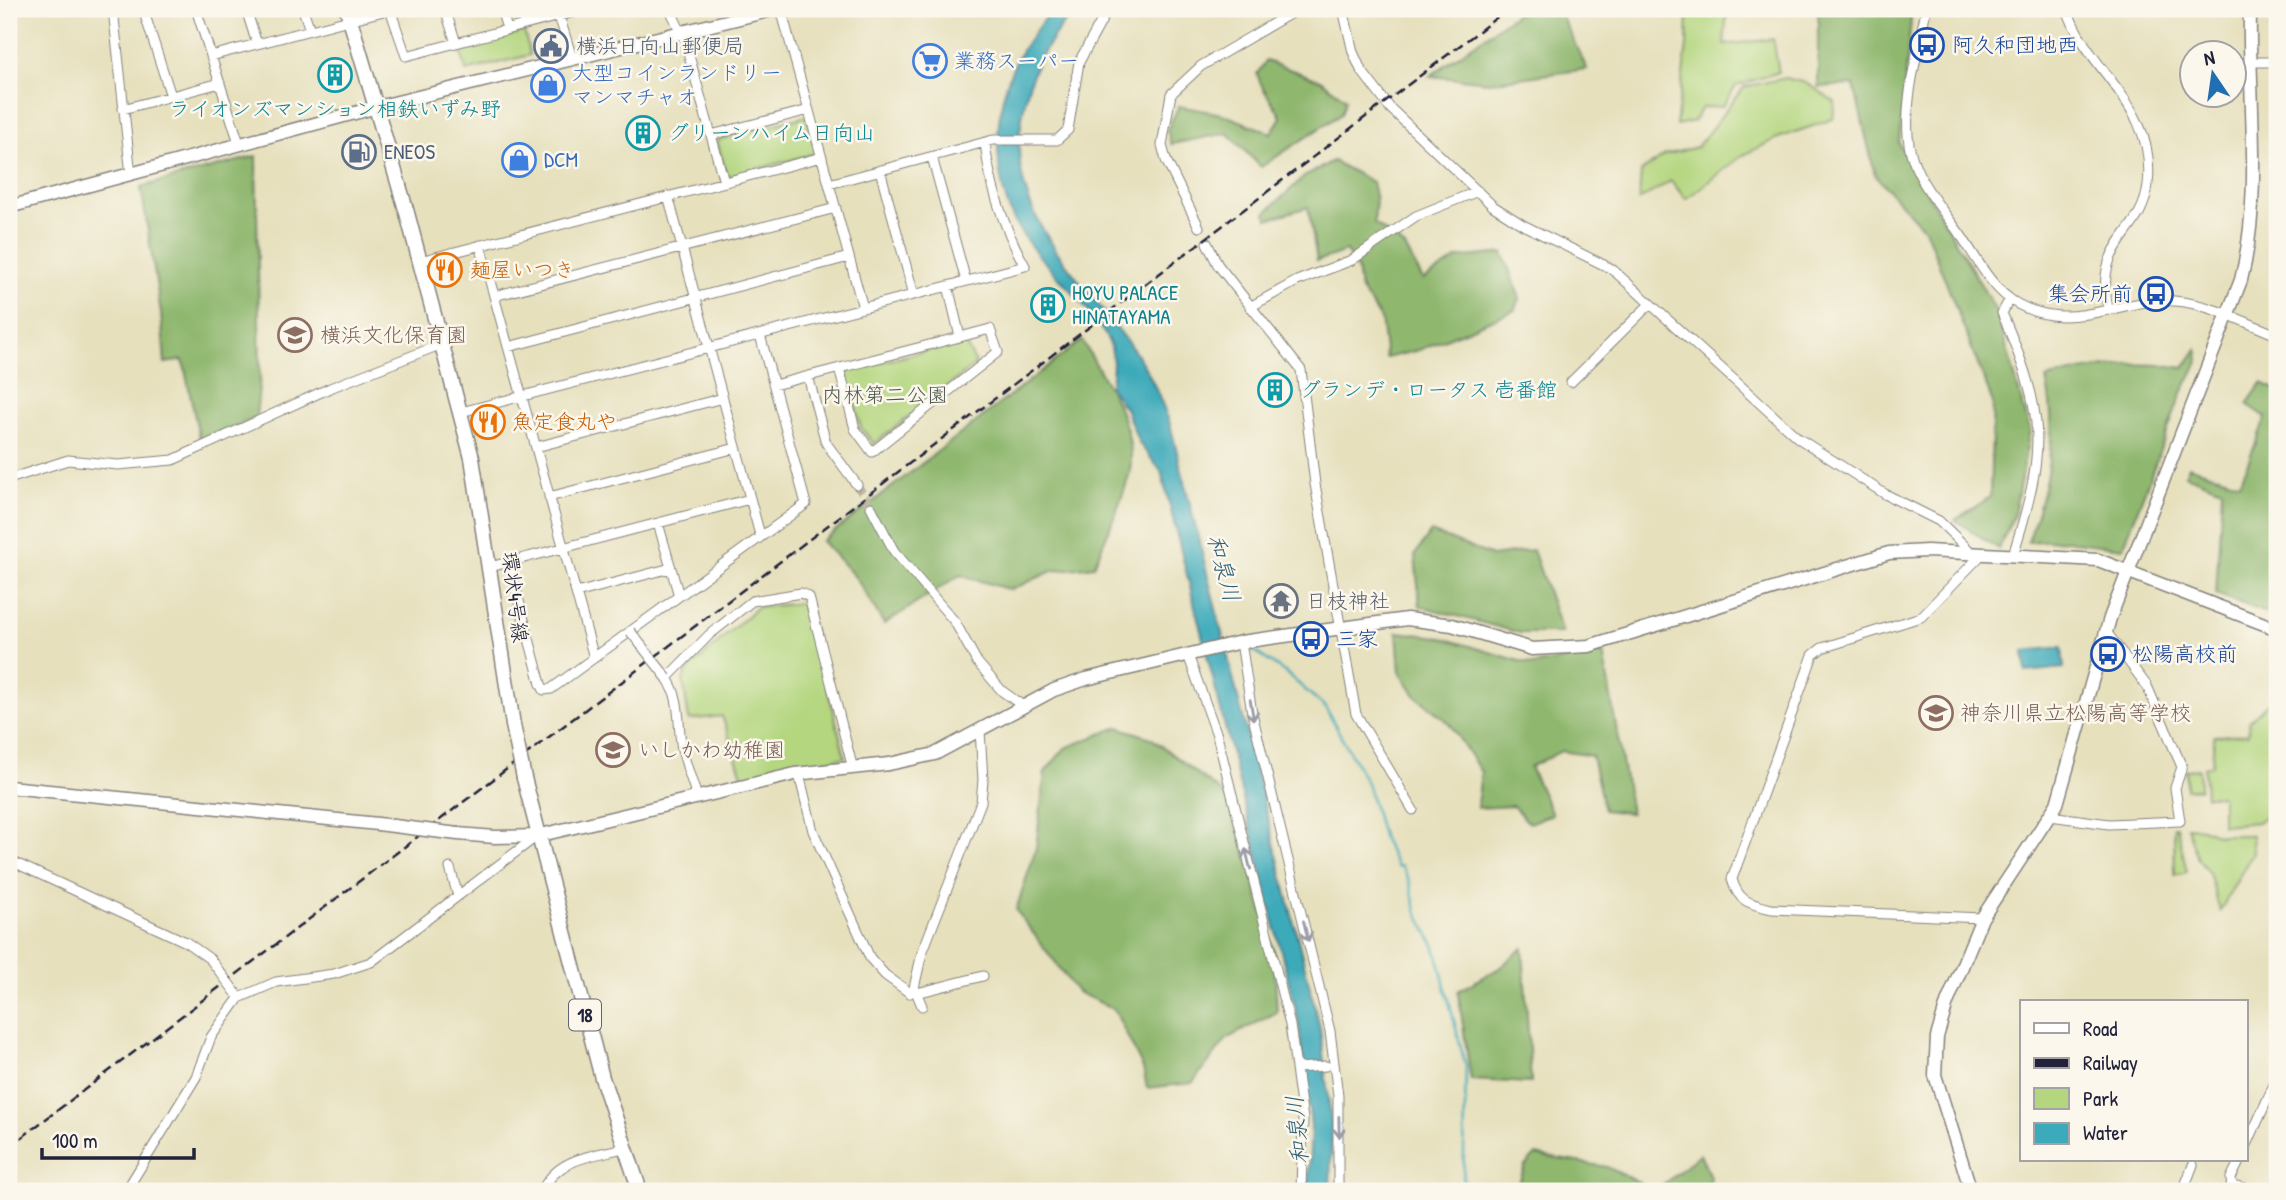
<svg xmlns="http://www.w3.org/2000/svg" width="2286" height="1200" font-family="'Patrick Hand','Klee One',sans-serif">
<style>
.green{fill:#b4d67f;stroke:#6b7c5d;stroke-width:2}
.forest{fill:#8fb76e;stroke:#586c54;stroke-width:2}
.water{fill:#3caaba;stroke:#2f667a;stroke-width:2}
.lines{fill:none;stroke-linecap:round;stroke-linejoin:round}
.stream{stroke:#3caaba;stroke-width:2.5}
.street-tunnel{stroke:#bfbaa3;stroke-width:9;stroke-dasharray:9 4.5;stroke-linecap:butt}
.street-casing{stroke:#84817c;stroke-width:11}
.secondary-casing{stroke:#84817c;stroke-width:15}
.primary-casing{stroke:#84817c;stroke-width:17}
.street{stroke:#fff;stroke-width:9}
.secondary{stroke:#fff;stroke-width:12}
.primary{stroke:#fff;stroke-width:14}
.rail{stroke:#22223b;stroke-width:2.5;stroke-dasharray:10 5;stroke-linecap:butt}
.street-bridge-casing{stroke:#84817c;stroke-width:11;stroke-linecap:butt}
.secondary-bridge-casing{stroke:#84817c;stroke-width:15;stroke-linecap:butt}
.primary-bridge-casing{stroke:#84817c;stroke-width:17;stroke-linecap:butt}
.street-bridge{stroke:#fff;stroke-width:9}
.secondary-bridge{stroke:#fff;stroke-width:12}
.primary-bridge{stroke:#fff;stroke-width:14}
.oneway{stroke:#9c9ca7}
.labels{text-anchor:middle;stroke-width:5;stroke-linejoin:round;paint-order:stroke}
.shield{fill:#fbf7ec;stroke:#636270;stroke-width:2}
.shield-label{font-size:19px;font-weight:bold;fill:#22223b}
.transit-label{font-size:21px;fill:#164399;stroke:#fbf7ec;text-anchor:start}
.service-label{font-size:21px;fill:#4e5e75;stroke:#fbf7ec;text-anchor:start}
.shop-label{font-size:21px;fill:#366cbe;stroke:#fbf7ec;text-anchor:start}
.culture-label{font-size:21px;fill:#0d838f;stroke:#fbf7ec;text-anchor:start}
.food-label{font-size:21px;fill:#c56008;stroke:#fbf7ec;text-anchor:start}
.education-label{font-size:21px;fill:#785e54;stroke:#fbf7ec;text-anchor:start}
.park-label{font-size:21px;fill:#4e584f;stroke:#fbf7ec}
.street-label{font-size:21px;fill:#22223b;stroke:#fbf7ec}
.worship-label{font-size:21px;fill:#5b616d;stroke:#fbf7ec;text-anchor:start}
.water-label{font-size:23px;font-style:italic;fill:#2e5f74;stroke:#fbf7ec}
</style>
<rect width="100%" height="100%" fill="#fbf7ec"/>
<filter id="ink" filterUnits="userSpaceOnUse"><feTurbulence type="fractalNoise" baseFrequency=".0143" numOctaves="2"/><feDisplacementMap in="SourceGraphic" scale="14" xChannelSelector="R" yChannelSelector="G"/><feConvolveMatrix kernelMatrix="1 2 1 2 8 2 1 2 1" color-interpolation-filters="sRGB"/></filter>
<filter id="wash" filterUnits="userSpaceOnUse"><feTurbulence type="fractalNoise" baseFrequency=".00686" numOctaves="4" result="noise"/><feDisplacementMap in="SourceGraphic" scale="28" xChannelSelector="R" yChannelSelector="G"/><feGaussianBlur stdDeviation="1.57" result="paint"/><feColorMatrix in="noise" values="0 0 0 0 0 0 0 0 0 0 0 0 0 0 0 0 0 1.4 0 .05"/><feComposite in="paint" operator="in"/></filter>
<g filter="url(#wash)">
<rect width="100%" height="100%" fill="#e6e0bd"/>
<path class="green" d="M1688,9H1727L1724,45L1773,39L1779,72L1736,86L1723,106L1702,108L1694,121L1676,125L1687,46Z
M524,31L530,55L466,71L460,47Z
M1786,78L1806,83L1835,102L1833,119L1778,138L1743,155L1686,199L1671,181L1639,200L1641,172L1665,155L1697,147L1744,87Z
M806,116L817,153L727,177L717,140Z
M964,341L976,364L874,444L861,428L846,371Z
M806,603L845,757L743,778L722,716L689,720L683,680L687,671L757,607Z
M2277,701V807L2258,822L2222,825V796H2206L2204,767L2212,765L2214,736L2248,734L2249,721L2267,704Z
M2199,769L2200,789H2186V770Z
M2174,826H2177L2187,872L2175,875Z
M2187,827L2202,828L2218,835H2252L2253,852L2220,911L2209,873L2198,859Z"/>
<path class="forest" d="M1523,9H1558L1587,69L1489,82L1430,76Z
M1818,9H1912L1899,144L1996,311L2030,430L2014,515L1999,549L1955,520L1990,497L1993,403L1926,231L1875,175L1854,85L1818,87Z
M1266,61L1320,80L1346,99L1341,114L1261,167L1227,133L1171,144L1167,130L1179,106L1222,114L1271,133L1281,117C1273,99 1264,96 1257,74Z
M256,156L260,376L256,418L200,441L183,360L165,363L161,313L141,187Z
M1333,161L1372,182L1376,200L1374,223L1405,247L1423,280L1458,258L1503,253L1520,299L1515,310L1419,350L1386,358L1381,319L1360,288L1357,269L1346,251L1317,261L1308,207L1268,219L1266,212L1304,177Z
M1082,340C1103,378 1140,429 1129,475C1121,505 1106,536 1094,566L1052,571L1011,590L960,575L884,624L856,578L822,541Z
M2197,349L2199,360L2182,393L2123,548L2059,540L2028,542C2047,487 2059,436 2046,379C2093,367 2136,360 2184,368Z
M2262,383L2277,390V617L2216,594L2222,489L2185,475L2189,466L2240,483L2266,417L2247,404Z
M1431,532L1492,556L1533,550L1562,633H1520L1420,606L1415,555Z
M1397,632L1439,637L1533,665L1603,652L1631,813L1604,810L1592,756L1561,751L1530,767L1552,814L1529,823L1513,806L1477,808L1481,772L1449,723L1415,695L1400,672Z
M1118,727L1151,738L1230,799L1274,951L1277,1012L1228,1038L1192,1083L1147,1088L1143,1068L1114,1009L1077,992L1016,910L1036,848L1045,772L1065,748Z
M1523,948L1531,1083L1471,1080L1458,991L1498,969Z
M1700,1154L1711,1179L1702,1191H1516L1525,1166L1535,1155L1607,1167L1656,1191Z"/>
<path class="water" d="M1052,9H1075C1039,53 1027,74 1020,132C1009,230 1102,294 1147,371C1157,388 1163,406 1170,424L1320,1028L1332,1129L1330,1191H1308L1311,1126L1298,1019L1161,471L1139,443L1126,410L1110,387C1113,373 1115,353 1108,340C1089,303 1051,274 1027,241C990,192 990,111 1018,57C1028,40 1040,24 1052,9Z
M2062,647L2064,668L2026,672L2024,651Z"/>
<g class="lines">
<path class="stream" d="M1251,649L1286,673L1325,707L1367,783L1383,839L1397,866L1402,867L1409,880L1416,910L1435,947L1466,1067L1463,1191"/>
</g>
</g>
<g filter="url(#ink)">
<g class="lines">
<path class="street-tunnel" d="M857,485L871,507"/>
<g class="street-casing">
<path id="street" d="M113,9L131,175
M143,9L171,96
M196,9L239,143
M246,9L257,44
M303,9L310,30
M390,9L406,56L586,9
M445,9L456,43
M501,9L507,29
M557,9L572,58
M670,9L685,41L724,182
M781,9L863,308
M1343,9L1353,52L1361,70L1390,108L1493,206L1523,225L1612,269L1798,438L1885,494L1939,521L1972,553
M1926,9C1919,49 1905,94 1908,135C1910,175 1941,207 1962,237C1977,259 1990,285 2011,300C2023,308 2037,313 2051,315C2086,320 2120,304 2155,301C2197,297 2239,320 2277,335
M2067,9C2089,74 2157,105 2148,185C2142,237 2094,239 2108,309
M211,56L391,9
M2250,62H2277
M123,109L220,83
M711,135L809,110
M932,157L966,281
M880,170L914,295
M829,184L993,140H1057L1068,130L1079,62L1108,9
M668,196L760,535
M1199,227L1166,160L1162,145L1171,94L1201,66L1298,9
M1207,243L1218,265L1301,370L1315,484L1356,714L1413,810
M480,245L594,658
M420,261L822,157
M494,296L836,208
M2010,299L2002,313C2046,417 2047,447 2013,555
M1250,307L1297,281L1352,260L1416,216L1478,191
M508,347L849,257
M839,368L855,429L872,452L998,352L990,329L960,337
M808,376L826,443L857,485
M1571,382L1650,304
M774,385L960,337L948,286
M461,412L1025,266C1003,226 990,188 985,143
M536,447L723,398
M9,479L68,460L118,465L173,460L330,388L442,344
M549,497L736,448
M871,507L894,551L955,622L977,662L1002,691L1023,706
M658,523L679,596
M490,567L750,499
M511,571L541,684L544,690L551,689L806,504L760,335
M576,593L671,568
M1241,642L1252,713L1330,1031L1338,1096V1191
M1188,655L1217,735L1290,1025L1303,1119L1301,1191
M799,774L813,831L870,958L885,975L910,993L914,988L922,953L981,802L983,780L980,730
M697,797C692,781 686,765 682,749C677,724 682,700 667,678L709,635L752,601L801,593L809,597L853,769
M2050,816L2109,824L2180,821L2175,788L2182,767L2147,686L2107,633
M9,860L186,942L210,959
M450,868L458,896
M1982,918L1772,909C1750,904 1738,902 1732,879L1813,655L1822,648L1921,617L1983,553
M915,989L922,1006
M917,993L983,976
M1298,1068L1326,1066
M2246,1147L2277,1078
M2231,1185L2259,1191
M126,1191L196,1077L211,1037L239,998L276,982L334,974L371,962L537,836
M542,1191C557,1158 592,1156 624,1148
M2183,1191L2193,1165
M2232,1191L2231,1178L2240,1160"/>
</g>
<g class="secondary-casing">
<path id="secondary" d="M9,207L377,107L776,9
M9,787L378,824
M458,834L495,837L537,836L795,774L889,764L935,754L1054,690L1086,679L1241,642L1407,619L1452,625L1532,649L1589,646L1889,553L1927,551L2098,560L2277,629
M1971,1191L1935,1075L1937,1037L1947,1003L1982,918L2057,804L2110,618L2241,280C2263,192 2248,99 2250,9"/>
</g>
<g class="primary-casing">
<path id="primary" d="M347,9L407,213L472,458L513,725
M524,778L602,1078L640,1191"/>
</g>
<use href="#street" class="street"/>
<use href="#secondary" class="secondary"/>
<use href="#primary" class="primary"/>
<path class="rail" d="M9,1147L1508,9"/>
<g class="street-bridge-casing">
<path id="street-bridge" d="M630,631L667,678
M210,959L236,993"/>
</g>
<g class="secondary-bridge-casing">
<path id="secondary-bridge" d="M378,824L458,834"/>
</g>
<g class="primary-bridge-casing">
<path id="primary-bridge" d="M513,725L524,778"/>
</g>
<use href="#street-bridge" class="street-bridge"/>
<use href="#secondary-bridge" class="secondary-bridge"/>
<use href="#primary-bridge" class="primary-bridge"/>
</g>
<defs><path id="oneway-shaft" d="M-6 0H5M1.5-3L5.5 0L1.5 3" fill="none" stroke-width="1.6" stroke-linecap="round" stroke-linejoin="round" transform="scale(1.75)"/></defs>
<g class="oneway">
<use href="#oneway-shaft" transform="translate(1252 710) rotate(80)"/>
<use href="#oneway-shaft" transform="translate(1248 859) rotate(-104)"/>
<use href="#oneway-shaft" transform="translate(1306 931) rotate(76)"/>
<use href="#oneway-shaft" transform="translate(1339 1127) rotate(89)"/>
</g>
</g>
<defs>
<g id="bus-ring" transform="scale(1.75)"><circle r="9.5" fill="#fbf7ec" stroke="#1a4fb4" stroke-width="1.5"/><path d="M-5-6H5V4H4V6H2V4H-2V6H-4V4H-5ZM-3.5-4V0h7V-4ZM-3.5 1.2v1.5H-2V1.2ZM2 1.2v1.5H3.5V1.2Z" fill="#1a4fb4"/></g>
<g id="civic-ring" transform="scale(1.75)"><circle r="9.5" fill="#fbf7ec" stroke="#5c6f8a" stroke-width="1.5"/><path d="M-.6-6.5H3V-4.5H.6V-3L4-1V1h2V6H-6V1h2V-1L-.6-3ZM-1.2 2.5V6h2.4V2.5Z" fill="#5c6f8a"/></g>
<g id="supermarket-ring" transform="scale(1.75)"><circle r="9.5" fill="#fbf7ec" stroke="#3f7fe0" stroke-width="1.5"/><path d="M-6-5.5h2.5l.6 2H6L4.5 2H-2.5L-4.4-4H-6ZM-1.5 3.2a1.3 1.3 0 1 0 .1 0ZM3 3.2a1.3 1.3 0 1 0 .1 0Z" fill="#3f7fe0"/></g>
<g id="building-ring" transform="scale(1.75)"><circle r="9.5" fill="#fbf7ec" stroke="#0f9aa8" stroke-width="1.5"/><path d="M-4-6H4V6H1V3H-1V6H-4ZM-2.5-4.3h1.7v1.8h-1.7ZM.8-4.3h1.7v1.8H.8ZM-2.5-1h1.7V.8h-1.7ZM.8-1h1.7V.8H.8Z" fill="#0f9aa8"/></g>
<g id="shop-ring" transform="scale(1.75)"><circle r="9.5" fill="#fbf7ec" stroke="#3f7fe0" stroke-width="1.5"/><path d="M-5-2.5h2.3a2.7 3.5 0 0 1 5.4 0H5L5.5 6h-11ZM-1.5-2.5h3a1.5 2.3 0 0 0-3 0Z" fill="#3f7fe0"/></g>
<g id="fuel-ring" transform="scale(1.75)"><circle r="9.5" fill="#fbf7ec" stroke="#5c6f8a" stroke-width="1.5"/><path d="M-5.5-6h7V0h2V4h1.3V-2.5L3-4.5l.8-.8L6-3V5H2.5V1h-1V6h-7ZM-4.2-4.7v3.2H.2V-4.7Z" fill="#5c6f8a"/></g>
<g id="restaurant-ring" transform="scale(1.75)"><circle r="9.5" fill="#fbf7ec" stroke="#e8710a" stroke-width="1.5"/><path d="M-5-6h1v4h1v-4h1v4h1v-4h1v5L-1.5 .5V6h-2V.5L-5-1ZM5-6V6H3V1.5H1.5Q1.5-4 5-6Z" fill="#e8710a"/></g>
<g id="school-ring" transform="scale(1.75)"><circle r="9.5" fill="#fbf7ec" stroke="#8d6e63" stroke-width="1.5"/><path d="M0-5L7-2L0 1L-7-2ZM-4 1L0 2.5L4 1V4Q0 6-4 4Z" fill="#8d6e63"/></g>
<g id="temple-ring" transform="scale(1.75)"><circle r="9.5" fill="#fbf7ec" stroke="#6b7280" stroke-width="1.5"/><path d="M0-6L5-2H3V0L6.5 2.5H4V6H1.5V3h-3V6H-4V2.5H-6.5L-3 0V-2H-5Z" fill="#6b7280"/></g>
</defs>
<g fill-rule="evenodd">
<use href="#bus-ring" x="1927" y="45"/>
<use href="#civic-ring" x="551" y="46"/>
<use href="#supermarket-ring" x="930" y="61"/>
<use href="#building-ring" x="335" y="75"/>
<use href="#shop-ring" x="548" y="85"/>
<use href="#building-ring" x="643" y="133"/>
<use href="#fuel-ring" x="359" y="152"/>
<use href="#shop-ring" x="519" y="160"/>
<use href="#restaurant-ring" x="445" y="270"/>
<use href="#bus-ring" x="2156" y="294"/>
<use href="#building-ring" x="1048" y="305"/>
<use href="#school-ring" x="295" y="335"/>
<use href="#building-ring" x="1275" y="390"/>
<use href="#restaurant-ring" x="488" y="422"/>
<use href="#temple-ring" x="1281" y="601"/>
<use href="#bus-ring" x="1311" y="639"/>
<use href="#bus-ring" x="2108" y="654"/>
<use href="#school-ring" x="1936" y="713"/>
<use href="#school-ring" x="613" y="750"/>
</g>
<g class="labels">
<rect class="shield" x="569" y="999.5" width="32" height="31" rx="5"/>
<g class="shield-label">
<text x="585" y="1022">18</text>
</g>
<g class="transit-label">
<text x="1952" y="52">阿久和団地西</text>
<text x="2132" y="301" text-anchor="end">集会所前</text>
<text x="1336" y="646">三家</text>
<text x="2132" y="661">松陽高校前</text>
</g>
<g class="service-label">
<text x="576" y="53">横浜日向山郵便局</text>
<text x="384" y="159">ENEOS</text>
</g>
<g class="shop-label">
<text x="954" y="68">業務スーパー</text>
<text x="572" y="80">大型コインランドリー<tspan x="572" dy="24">マンマチャオ</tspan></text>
<text x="544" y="167">DCM</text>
</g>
<g class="culture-label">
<text x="335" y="116" text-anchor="middle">ライオンズマンション相鉄いずみ野</text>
<text x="668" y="140">グリーンハイム日向山</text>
<text x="1072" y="300">HOYU PALACE<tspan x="1072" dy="24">HINATAYAMA</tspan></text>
<text x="1300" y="397">グランデ・ロータス 壱番館</text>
</g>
<g class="food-label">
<text x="470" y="277">麺屋いつき</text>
<text x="512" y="429">魚定食丸や</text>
</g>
<g class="education-label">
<text x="320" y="342">横浜文化保育園</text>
<text x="1960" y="720">神奈川県立松陽高等学校</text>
<text x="638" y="757">いしかわ幼稚園</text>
</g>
<g class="park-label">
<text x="885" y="402">内林第二公園</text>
</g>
<g class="street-label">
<text transform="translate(515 597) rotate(83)" y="7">環状4号線</text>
</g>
<g class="worship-label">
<text x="1306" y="608">日枝神社</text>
</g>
<g class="water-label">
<text transform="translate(1224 568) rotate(75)" y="8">和泉川</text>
<text transform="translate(1297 1130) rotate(-95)" y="8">和泉川</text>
</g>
</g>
<rect width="2286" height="1200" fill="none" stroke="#fbf7ec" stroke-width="35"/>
<rect x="2020" y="1000" width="228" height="161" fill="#fbf7ec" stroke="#a4a2a5" stroke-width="2"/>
<rect x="2034" y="1023" width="35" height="10" fill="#ffffff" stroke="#a4a2a5" stroke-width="2"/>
<text x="2083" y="1036" font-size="21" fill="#22223b">Road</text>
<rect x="2034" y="1058" width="35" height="10" fill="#22223b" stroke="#a4a2a5" stroke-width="2"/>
<text x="2083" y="1070" font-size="21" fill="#22223b">Railway</text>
<rect x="2034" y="1088" width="35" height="21" fill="#b4d67f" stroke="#a4a2a5" stroke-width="2"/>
<text x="2083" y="1106" font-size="21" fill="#22223b">Park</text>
<rect x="2034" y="1123" width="35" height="21" fill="#3caaba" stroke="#a4a2a5" stroke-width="2"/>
<text x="2083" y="1140" font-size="21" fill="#22223b">Water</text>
<g transform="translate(2213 74) rotate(347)"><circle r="33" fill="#fbf7ec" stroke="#a4a2a5" stroke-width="2"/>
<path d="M0-5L12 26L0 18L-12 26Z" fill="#1f6fb2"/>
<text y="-10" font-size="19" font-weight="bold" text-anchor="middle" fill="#22223b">N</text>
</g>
<path d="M42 1148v10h152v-10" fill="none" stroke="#22223b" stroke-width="3.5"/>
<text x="52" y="1148" font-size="21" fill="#22223b" stroke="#fbf7ec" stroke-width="5" paint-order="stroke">100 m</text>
</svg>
